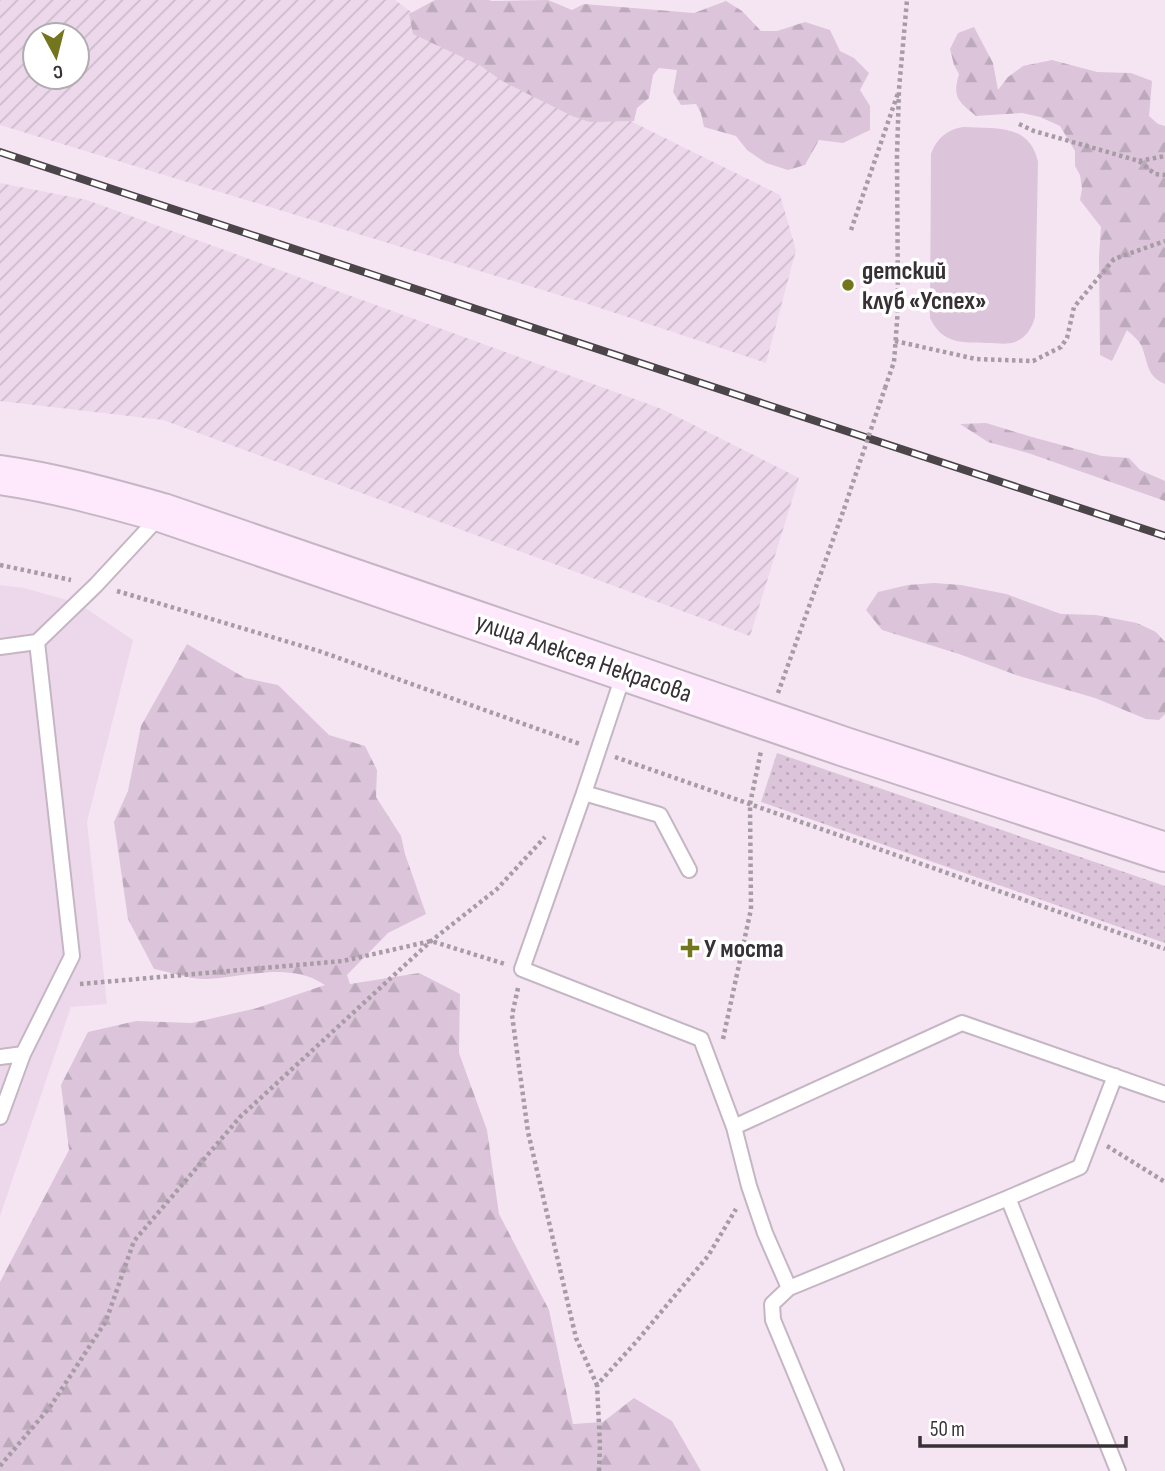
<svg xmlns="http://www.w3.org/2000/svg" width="1165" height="1471" font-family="'Sofia Sans Condensed',sans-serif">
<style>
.built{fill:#edd8eb}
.industrial{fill:url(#industrial-furrows);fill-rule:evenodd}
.grass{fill:url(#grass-dots)}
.forest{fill:url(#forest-firs)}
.park{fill:#dcc4da}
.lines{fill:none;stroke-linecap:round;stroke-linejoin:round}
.lane-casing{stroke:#c5b6c3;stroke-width:18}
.secondary-casing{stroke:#c5b6c3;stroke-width:42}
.path{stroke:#a79ba5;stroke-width:4.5;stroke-dasharray:3.5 3.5;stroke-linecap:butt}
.lane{stroke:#fff;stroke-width:14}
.secondary{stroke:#fde8fc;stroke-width:38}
.rail-casing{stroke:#4b4449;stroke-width:8}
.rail{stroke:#fff;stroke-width:5;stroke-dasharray:16;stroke-linecap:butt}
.path-bridge{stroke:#a79ba5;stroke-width:4.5;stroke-dasharray:3.5 3.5;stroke-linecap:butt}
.poi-dot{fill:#74761e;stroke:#fff;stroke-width:2.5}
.labels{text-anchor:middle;stroke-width:7;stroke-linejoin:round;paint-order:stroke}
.poi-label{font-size:26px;font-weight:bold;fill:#373136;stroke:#fff;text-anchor:start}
.street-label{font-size:26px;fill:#373136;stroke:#fff}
</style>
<defs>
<pattern id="industrial-furrows" width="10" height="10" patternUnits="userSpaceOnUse" patternTransform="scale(1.75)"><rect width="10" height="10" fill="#edd8eb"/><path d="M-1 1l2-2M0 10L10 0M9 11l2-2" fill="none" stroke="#ccbaca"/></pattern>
<pattern id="grass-dots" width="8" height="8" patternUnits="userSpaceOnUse" patternTransform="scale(1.75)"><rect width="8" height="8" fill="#dcc4da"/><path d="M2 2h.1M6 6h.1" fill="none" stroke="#bda9bc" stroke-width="1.8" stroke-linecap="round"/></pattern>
<pattern id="forest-firs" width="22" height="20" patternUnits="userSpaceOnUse" patternTransform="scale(1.75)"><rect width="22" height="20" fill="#dcc4da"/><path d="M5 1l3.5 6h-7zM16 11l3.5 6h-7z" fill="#bda9bc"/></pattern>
</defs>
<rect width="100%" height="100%" fill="#f5e5f3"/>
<path class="built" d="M0,585L24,588L78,603L133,640L87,822L107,1004L71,1007L0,1216Z"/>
<path class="industrial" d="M0,0H395L414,14L780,195L796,250L766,363L585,303L0,125ZM35,35H77V77H35Z
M0,183L87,200L662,409L799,478L750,636L163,420L0,401Z"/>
<path class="grass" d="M777,753L1165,886V943L761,802Z"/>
<path class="forest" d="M435,0H488L492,1L548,0L572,10L584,4L694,13L726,1L742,11L761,31H777L805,22L830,30L840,51L854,58L869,73L860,90L870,106V130L843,143L819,140L805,165L788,170L766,163L747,150L736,136L704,127L701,113L696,104L681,105L673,92L677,70L659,68L653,75L649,98L637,108L634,121L590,122L572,116L502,81L481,66L413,34L409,14Z
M974,27L993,63L998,90L1008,77L1023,66L1052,60L1097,72L1131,73L1152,81L1149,116L1158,124L1165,126V384C1147,377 1148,363 1142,347C1139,340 1132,335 1127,330L1112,361L1100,355L1099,256L1101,227L1080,200L1082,189L1080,175L1075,166V151L1060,126L1040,117L1022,113L976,116C958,101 952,98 959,74L954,65L950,49L958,33Z
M986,423L1032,437L1102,456L1129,458L1140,470L1165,481V501L1028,453L988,442L960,424Z
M934,583L961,585L1006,594L1061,614L1096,615L1137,623L1156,632L1165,642V714L1159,720L1146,719L1095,698L1019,676L959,654L882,630L866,610L878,592L908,585Z
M187,644L245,678L278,685L329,735L365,746L377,770L376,797L401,836L405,854L426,914L388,933L347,975L350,984L419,973L460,994L459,1053L487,1130L499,1214L549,1310L573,1424L603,1422L634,1398L672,1421L701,1471H0V1282L69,1150L61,1085L88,1032L136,1021L192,1023L257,1008L325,985C290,961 246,977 208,979C192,980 170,972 154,969L128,919L114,822L128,791L141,726Z"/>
<path class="park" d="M963,127C995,129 1030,123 1038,162L1035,317C1032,328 1026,338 1015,342C1007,345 996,343 987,343C962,342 943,345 930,318L931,154C937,138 946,130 963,127Z"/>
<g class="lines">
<g class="lane-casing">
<path id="lane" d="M0,647L37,642L96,585L160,516
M624,673L584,793L660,815L689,870
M584,793L522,969L701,1039L734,1127L749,1186L765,1233L789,1288L772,1304L773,1320L836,1471
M0,1057L23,1054L72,956L37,642
M0,1117L23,1054
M734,1127L962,1023L1165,1094
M1008,1198L1080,1167L1115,1076
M789,1288L1008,1198L1118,1471"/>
</g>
<g class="secondary-casing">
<path id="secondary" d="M0,475C56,483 109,498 163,513L845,747L1165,852"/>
</g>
<path class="path" d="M1019,124L1034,131L1139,161L1155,174L1165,175
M1139,161L1165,156
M851,230L898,93
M895,341L976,359L1033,361L1061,347L1067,338L1074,307L1114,259L1165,241
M885,388L894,362L898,308L897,156L899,89L907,0
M0,565L71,580
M117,591L319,651L580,744
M778,693L844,509
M615,757L1165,949
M80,984L343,961L431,941L505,964
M518,988L512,1015L528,1132L576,1338L597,1385
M723,1039L751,909L750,804L761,751
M1107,1146L1165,1182
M0,1466L50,1407L106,1321L134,1241L240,1117L431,941L497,889L545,837
M599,1471L600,1445L597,1385L636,1342L708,1256L736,1209"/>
<use href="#lane" class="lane"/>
<use href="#secondary" class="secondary"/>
<g class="rail-casing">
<path id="rail" d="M0,152L1165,536"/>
</g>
<use href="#rail" class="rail"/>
<path class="path-bridge" d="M844,509L885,388"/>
</g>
<g class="poi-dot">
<circle cx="848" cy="285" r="7"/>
<path d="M686.5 937.5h7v7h7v7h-7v7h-7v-7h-7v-7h7z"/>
</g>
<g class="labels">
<g class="poi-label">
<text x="862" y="279">детский<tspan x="862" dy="30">клуб «Успех»</tspan></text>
<text x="704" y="957">У моста</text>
</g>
<g class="street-label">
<text transform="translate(584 657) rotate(19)" y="9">улица Алексея Некрасова</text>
</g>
</g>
<g transform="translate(56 56) rotate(173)"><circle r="33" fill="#ffffff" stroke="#afadaf" stroke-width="2"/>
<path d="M0-5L12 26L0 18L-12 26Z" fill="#74761e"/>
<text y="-10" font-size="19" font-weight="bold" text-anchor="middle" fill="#373136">С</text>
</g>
<path d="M920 1436v10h206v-10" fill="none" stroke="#373136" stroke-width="3.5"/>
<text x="930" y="1436" font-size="21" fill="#373136" stroke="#ffffff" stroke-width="5" paint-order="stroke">50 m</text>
</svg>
